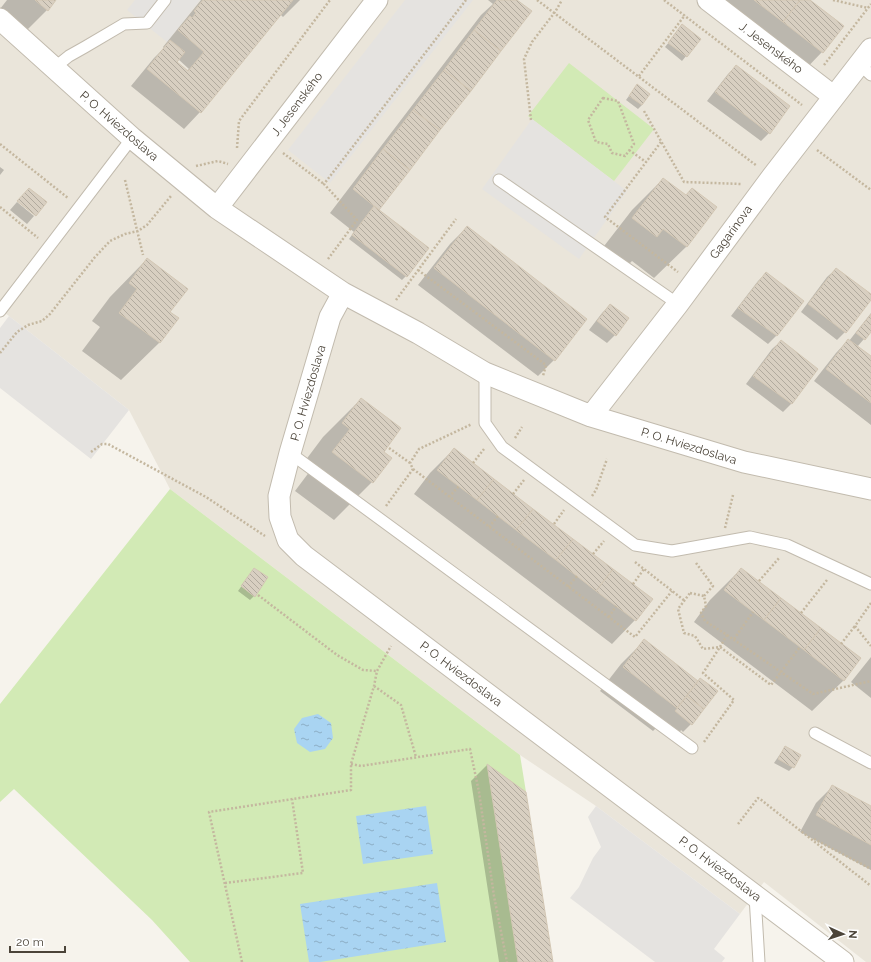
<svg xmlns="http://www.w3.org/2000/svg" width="871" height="962" font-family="Raleway,sans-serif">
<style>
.residential{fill:#eae5da}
.green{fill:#d2eab5}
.parking{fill:#e5e3e0}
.water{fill:url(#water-ripples)}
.shadow{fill:#0003;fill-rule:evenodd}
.building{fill:url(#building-back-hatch);stroke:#d3c7b4}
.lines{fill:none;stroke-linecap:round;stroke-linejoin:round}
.service-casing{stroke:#c2bbae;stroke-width:13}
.minor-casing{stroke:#c2bbae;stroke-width:23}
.path{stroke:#c4b79f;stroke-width:2.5;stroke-dasharray:2 2;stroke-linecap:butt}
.service{stroke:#fff;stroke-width:11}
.minor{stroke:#fff;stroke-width:21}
.labels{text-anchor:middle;stroke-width:3;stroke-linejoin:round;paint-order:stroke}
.street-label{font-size:12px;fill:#4b4439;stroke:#fff}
</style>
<defs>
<pattern id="water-ripples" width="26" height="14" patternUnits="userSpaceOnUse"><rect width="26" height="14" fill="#a9d4f2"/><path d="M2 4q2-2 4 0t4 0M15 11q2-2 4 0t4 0" fill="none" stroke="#8caec5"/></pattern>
<pattern id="building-back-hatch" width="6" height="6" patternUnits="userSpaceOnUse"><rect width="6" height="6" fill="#d8cfc1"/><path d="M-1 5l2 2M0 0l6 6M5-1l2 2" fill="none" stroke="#b1aa9e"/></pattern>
</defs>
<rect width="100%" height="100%" fill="#f6f3ec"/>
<path class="residential" d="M0,0H871V962H866L764,882L740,914L596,806L520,755L170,489L129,410L0,309Z"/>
<path class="green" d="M569,63L654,129L614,181L528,116Z
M170,489L520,755L526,792L487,765L518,962H190L152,920L14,789L0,802V704Z"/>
<path class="parking" d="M135,0H200L167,42L127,10Z
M405,0H473L330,183L288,150Z
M532,119L627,191L579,259L482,189Z
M9,316L129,410L91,459L0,388V328Z
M596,806L740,914L714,949L725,958L722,962H655L570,898L579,887L593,858L601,847L588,817Z"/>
<path class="water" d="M318,714L331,723L333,738L325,749L310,752L297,743L294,729L302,718Z
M426,806L433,854L363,864L356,816Z
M437,883L446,942L320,962H309L300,904Z"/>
<path class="shadow" d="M7,0H55L47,10L16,41L0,29V9Z
M201,0H300L283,17L280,14L200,112L184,129L131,86L154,58L164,48L163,47ZM178,59L189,69L186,71L175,62Z
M488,0H515L378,210L406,276L402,280L349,239L354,232L330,213L481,15L493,4Z
M701,0H809L842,26L822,52L799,76Z
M679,30L700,39L682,61L665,47Z
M736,66L769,133L761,141L707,101L728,74Z
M637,85L642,105L638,109L626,100Z
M0,167L4,170L0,175Z
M663,179L686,196L716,207L686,247L654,278L632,261L625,268L601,250L632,210Z
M17,202L34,216L27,224L10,210Z
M467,227L554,360L538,376L418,285L450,244Z
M147,259L169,313L177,319L159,343L121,380L82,351L100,327L92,321L110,297Z
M836,269L871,296V298L845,332L837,340L801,312L827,277Z
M766,273L803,301L776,336L768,344L731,316L758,281Z
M610,305L615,335L607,343L589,330L602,313Z
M871,313V331L857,347L871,357V425L814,381L836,353L848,340L849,341Z
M781,341L817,369L791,404L783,412L746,384L772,349Z
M361,399L382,452L390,458L372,482L334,520L295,491L313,467L305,461L323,437Z
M454,449L635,620L612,644L414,494L430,473Z
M741,569L844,680L812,711L694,622L710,600Z
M251,573L254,596L250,600L238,591Z
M644,641L698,682L691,724L683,732L681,730L680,732L664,720L653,731L600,691L621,664Z
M871,657V698L851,682Z
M785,747L793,767L789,771L774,763Z
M487,765L552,962H499L471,781Z
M832,787L871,807V870L800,832L816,803Z"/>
<path class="building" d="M35,0H56L48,11Z
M203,0H293L201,113L147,69L170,40L185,52L177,62L188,71L204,52L178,30L190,16L192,18L196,13L194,11Z
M497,0H517L532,11L501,51L474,30Z
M754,0H800L783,22Z
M800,0H810L844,26L823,53L783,22Z
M682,24L701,39L687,57L668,43Z
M474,30L501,51L471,91L444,70Z
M736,65L790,106L770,134L715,92Z
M444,70L471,91L440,130L413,110Z
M637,84L650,94L642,105L629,96Z
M413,110L440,130L410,170L383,149Z
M383,149L410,170L379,210L353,189Z
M663,178L686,195L692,188L717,207L687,247L663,229L657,237L632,218Z
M29,188L47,202L36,216L17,201Z
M374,206L429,248L407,277L352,235Z
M467,226L587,319L555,361L434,268Z
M147,258L188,289L170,312L179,318L160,343L119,313L137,289L129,283Z
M836,268L871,294V300L846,333L808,304Z
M766,272L804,301L777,336L738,308Z
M610,304L629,318L616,336L597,321Z
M871,314V332L865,340L856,333Z
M848,339L871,356V403L826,369Z
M781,340L818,369L792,404L753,376Z
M361,398L401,428L384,452L392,458L373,483L332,452L350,429L342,423Z
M454,448L494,479L477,500L437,470Z
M494,479L533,509L516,530L477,500Z
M533,509L573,539L556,560L516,530Z
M573,539L613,569L596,591L556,560Z
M254,568L268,577L255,597L241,586Z
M741,568L781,598L764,620L724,590Z
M613,569L653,599L636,621L596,591Z
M781,598L821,628L804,650L764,620Z
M821,628L861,658L844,681L804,650Z
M644,639L698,681L677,708L623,667Z
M700,678L718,691L704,709L687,696Z
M687,696L704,709L692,725L675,711Z
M785,746L801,755L794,768L778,759Z
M487,764L526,792L553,962H518Z
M832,785L871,806V845L816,815Z"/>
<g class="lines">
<g class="service-casing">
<path id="service" d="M859,64L871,75
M54,68L69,56L85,47L124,24L147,23L165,0
M499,180L678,304
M0,311L132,138
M485,373V423L502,447L635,545L672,551L750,537L787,545L871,584
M290,453L692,748
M815,733L871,763
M755,896L759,962"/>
</g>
<g class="minor-casing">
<path id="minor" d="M708,0L833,96
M0,19L132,138L217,208L343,293L418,333L485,373L591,416L744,462L871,489
M217,208L377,0
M343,293L330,317L290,453L279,496L280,517L288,540L304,556L843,962
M591,416L678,304L772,177L871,49"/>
</g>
<path class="path" d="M537,0L757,166
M664,0L802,105
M833,0L868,8
M824,65L871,4
M639,76L685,15
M603,98L618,101L634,144L625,156L612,153L608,144L596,142L588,120Z
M644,111L684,182L742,184
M531,120L524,59L532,42L555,12L562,0
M661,142L605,217L678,272
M0,144L68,198
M237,148L239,121L330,0
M629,150L646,162
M817,150L871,190
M283,153L324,184
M196,166L218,161L228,164
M125,180L143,255
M0,207L38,238
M328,259L357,220L324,184L466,0
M418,270L546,365L543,376
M396,300L456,219
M0,353L17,332L28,325L42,321L50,314L95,257L110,241L125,234L138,231L147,225L171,196
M515,438L522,427
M389,448L410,463
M91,452L102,444H108L206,497L265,536
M473,463L484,449
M413,469L635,637L672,591
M513,494L524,480
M592,496L596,490L607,459
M449,497L459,486
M386,506L413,469L410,463L419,449L472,424
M554,524L564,510
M489,527L498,516
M725,528L733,495
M593,554L604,541
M635,562L685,601
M696,563L713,586L704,596
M759,581L780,557
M633,584L644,569
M568,587L577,576
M690,593L704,596L706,606L701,613L705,621L727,635L720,647L703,649L695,636L684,633L678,609Z
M258,595L337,655L363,670L377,671
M871,603L855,626L871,646
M801,613L827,580
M609,617L616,606
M727,635L813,694L871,681
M734,639L753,612
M841,644L855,626
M781,672L800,647
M374,686L401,705L416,757
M704,742L734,700L703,673L720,647L771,685L781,672
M351,764L361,766L470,749L479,792L494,896L507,962
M738,824L758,798L760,799L871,886
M814,839L871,869
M225,883L303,873L292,799
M242,962L209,812L351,790V764L374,686L377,671L391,646"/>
<use href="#service" class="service"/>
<use href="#minor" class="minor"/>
</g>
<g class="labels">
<g class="street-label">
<text transform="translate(771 48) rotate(37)" y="4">J. Jesenského</text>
<text transform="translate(297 104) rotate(-53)" y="4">J. Jesenského</text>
<text transform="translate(119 126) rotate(41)" y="4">P. O. Hviezdoslava</text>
<text transform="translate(731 232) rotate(-54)" y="4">Gagarinova</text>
<text transform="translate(308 393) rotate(-74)" y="4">P. O. Hviezdoslava</text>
<text transform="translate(689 446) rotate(17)" y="4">P. O. Hviezdoslava</text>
<text transform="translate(461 674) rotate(37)" y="4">P. O. Hviezdoslava</text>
<text transform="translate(720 869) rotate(37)" y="4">P. O. Hviezdoslava</text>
</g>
</g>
<g transform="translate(843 934) rotate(93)" stroke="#ffffff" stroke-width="3" paint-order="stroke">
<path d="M0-3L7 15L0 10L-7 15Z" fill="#4b4439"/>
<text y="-6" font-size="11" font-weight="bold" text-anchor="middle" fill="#4b4439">N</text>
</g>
<path d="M10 946v6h55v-6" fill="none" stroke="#4b4439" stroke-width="2"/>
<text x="16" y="946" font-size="12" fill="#4b4439" stroke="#ffffff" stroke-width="3" paint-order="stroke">20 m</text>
</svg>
